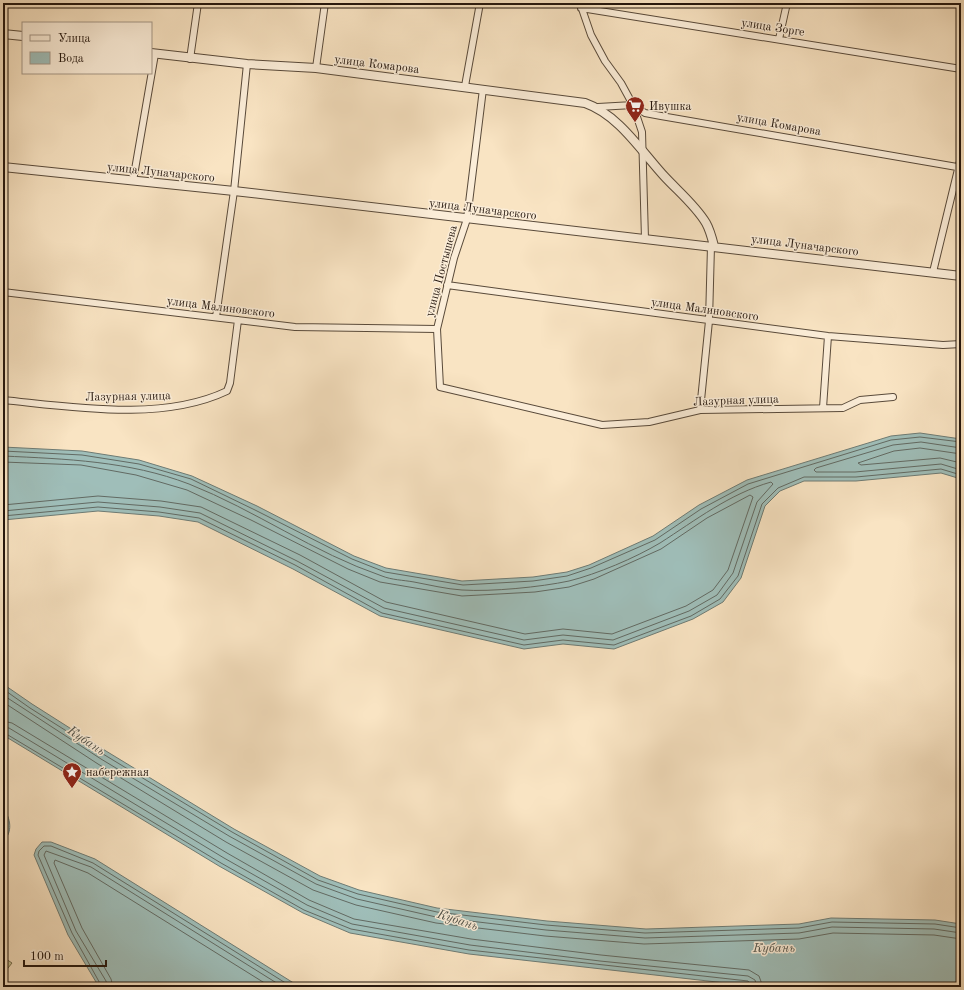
<svg xmlns="http://www.w3.org/2000/svg" width="964" height="990" font-family="'Old Standard TT',serif">
<style>
.green{fill:#c5c28f;stroke:#746c4e}
.water{fill:#9fbeb9;stroke:#6e7b74}
.lines{fill:none;stroke-linecap:round;stroke-linejoin:round}
.shore{stroke:#626a63;stroke-width:1}
.minor-casing{stroke:#594a3a;stroke-width:8}
.tertiary-casing{stroke:#594a3a;stroke-width:10}
.minor{stroke:#fbedd8;stroke-width:6}
.tertiary{stroke:#fbedd8;stroke-width:8}
.labels{text-anchor:middle;stroke-width:3;stroke-linejoin:round;paint-order:stroke}
.street-label{font-size:12px;fill:#24160d;stroke:#fbedd8}
.poi-label{font-size:12px;fill:#24160d;stroke:#fbedd8;text-anchor:start}
.water-label{font-size:13px;font-style:italic;fill:#4f5149;stroke:#fbedd8}
</style>
<rect width="100%" height="100%" fill="#f9e4c3"/>
<filter id="stains"><feTurbulence type="fractalNoise" baseFrequency=".005" numOctaves="4"/><feColorMatrix values="0 0 0 0 .2 0 0 0 0 .09 0 0 0 0 .02 0 0 0 .5 -.17"/></filter>
<radialGradient id="worn" r=".72"><stop offset=".6" stop-color="#630" stop-opacity="0"/><stop offset="1" stop-color="#630" stop-opacity=".3"/></radialGradient>
<path class="green" d="M3,957L12,963L4,973L7,987H3Z"/>
<path class="water" d="M920,433L961,439V479L941,473L856,481H804L780,491L765,506L741,578L723,602L693,619L614,649L563,644L524,649L380,616L293,569L198,522L159,516L98,511L3,520V447L82,451L139,460L192,476L257,506L354,556L386,568L462,581L533,577L567,572L589,565L653,536L699,505L747,480L891,436Z
M3,684L32,704L106,751L234,829L320,876L359,890L437,908L547,921L646,929L799,924L831,918L935,920L961,924V987H761L469,954L350,933L303,913L219,866L3,735Z
M3,808C11,818 13,833 3,841Z
M42,842H51L95,859L300,987H99L68,935L34,855L36,849Z"/>
<g class="lines">
<path class="shore" d="M961,448L921,442L893,445L816,468L814,470L816,472H855L941,464L961,470
M3,451L82,455L139,464L191,479L255,510L352,559L385,572L463,585L533,581L567,576L591,568L655,540L701,509L748,484L891,440L920,437L961,442
M961,454L920,448L894,451L858,463L861,465L940,458L961,463
M3,456C66,459 129,461 189,484C255,510 314,553 382,576C392,580 403,580 414,582C430,585 446,589 462,590C491,592 541,587 569,581C597,574 635,558 660,543C696,520 729,494 771,482L773,484L757,502L733,573L717,595L689,611L613,640L563,635L524,640L384,608L297,561L200,513L160,507L98,502L3,511
M3,462L81,465L136,475L187,490L251,520L348,569L380,582L462,596L535,592L569,587L594,579L661,549L707,518L750,495L753,497L728,570L713,590L686,606L612,634L563,629L525,634L386,602L300,555L201,507L161,501L98,496L3,505
M3,516L98,507L159,512L199,518L295,565L382,613L524,645L563,640L614,645L691,616L720,599L738,576L762,504L778,488L804,477H856L941,469L961,475
M3,689L30,708L103,754L232,832L318,880L358,894L437,912L546,925L645,933L799,928L832,922L935,924L961,928
M3,695L101,759L229,836L316,884L357,899L436,917L546,930L645,938L799,933L832,927L934,929L961,933
M3,702L98,764L226,842L313,890L356,905L436,923L545,936L644,944L799,939L833,933L934,935L961,939
M3,721L12,723L227,853L309,900L354,919L471,939L601,955L749,970L759,976L763,987
M3,727L9,728L224,858L307,905L352,924L470,945L600,961L748,976L755,980L757,987
M3,732L221,863L304,910L351,929L469,950L748,981L752,987
M102,987L72,933L38,855L39,851L44,846H51L93,863L292,987
M107,987L106,981L76,931L44,855L46,851L91,867L283,987
M113,987L111,979L82,928L54,863L55,860L88,873L271,987"/>
<g class="minor-casing">
<path id="minor" d="M580,3L591,35L605,61L621,83L633,105L642,132L645,239
M581,8L961,69
M779,39L787,3
M190,59L198,3
M316,68L325,3
M465,86L480,3
M483,89L467,219L454,258L437,329L440,387L602,425L649,422L700,410L843,408L860,400L893,397
M598,107L633,105L645,113L661,116L957,167
M133,181L155,54
M933,272L961,157
M447,285L828,336L943,345L961,344
M3,292L295,327L437,329
M216,317L234,191L247,64
M3,400C73,407 162,422 227,391L230,383L238,320
M823,408L828,336
M700,410L709,321L711,246"/>
</g>
<g class="tertiary-casing">
<path id="tertiary" d="M3,34L23,36
M151,53L247,64L316,68L585,103C619,115 641,151 665,177C678,191 696,206 706,223C710,230 712,238 714,246
M3,167L234,191L961,276"/>
</g>
<use href="#minor" class="minor"/>
<use href="#tertiary" class="tertiary"/>
</g>
<defs>
<g id="supermarket-pin" transform="scale(1)"><path d="M0 17L-7.5 6A9.5 9.5 0 1 1 7.5 6Z" fill="#8f2418" stroke="#fbedd8"/><path d="M-6-5.5h2.5l.6 2H6L4.5 2H-2.5L-4.4-4H-6ZM-1.5 3.2a1.3 1.3 0 1 0 .1 0ZM3 3.2a1.3 1.3 0 1 0 .1 0Z" fill="#fff"/></g>
<g id="sight-pin" transform="scale(1)"><path d="M0 17L-7.5 6A9.5 9.5 0 1 1 7.5 6Z" fill="#8f2418" stroke="#fbedd8"/><path d="M0-6L1.8-2.2L6-1.7L2.9 1.2L3.7 5.4L0 3.3L-3.7 5.4L-2.9 1.2L-6-1.7L-1.8-2.2Z" fill="#fff"/></g>
</defs>
<g fill-rule="evenodd">
<use href="#supermarket-pin" x="635" y="106"/>
<use href="#sight-pin" x="72" y="772"/>
</g>
<g class="labels">
<g class="street-label">
<text transform="translate(773 27) rotate(9)" y="4">улица Зорге</text>
<text transform="translate(377 64) rotate(7)" y="4">улица Комарова</text>
<text transform="translate(779 124) rotate(10)" y="4">улица Комарова</text>
<text transform="translate(161 172) rotate(6)" y="4">улица Луначарского</text>
<text transform="translate(483 209) rotate(7)" y="4">улица Луначарского</text>
<text transform="translate(805 245) rotate(7)" y="4">улица Луначарского</text>
<text transform="translate(441 271) rotate(-75)" y="4">улица Постышева</text>
<text transform="translate(221 307) rotate(7)" y="4">улица Малиновского</text>
<text transform="translate(705 309) rotate(8)" y="4">улица Малиновского</text>
<text transform="translate(128 396) rotate(-1)" y="4">Лазурная улица</text>
<text transform="translate(736 400) rotate(-2)" y="4">Лазурная улица</text>
</g>
<g class="poi-label">
<text x="649" y="110">Ивушка</text>
<text x="86" y="776">набережная</text>
</g>
<g class="water-label">
<text transform="translate(87 740) rotate(34)" y="5">Кубань</text>
<text transform="translate(458 919) rotate(18)" y="5">Кубань</text>
<text x="774" y="952">Кубань</text>
</g>
</g>
<rect width="964" height="990" fill="none" stroke="#f9e4c3" stroke-width="16"/>
<rect x="4" y="4" width="956" height="982" fill="none" stroke="#24160d" stroke-width="2"/>
<rect x="8" y="8" width="948" height="974" fill="none" stroke="#24160d"/>
<rect x="22" y="22" width="130" height="52" fill="#fbedd8" stroke="#a59787"/>
<rect x="30" y="35" width="20" height="6" fill="#fbedd8" stroke="#a59787"/>
<text x="58" y="42" font-size="12" fill="#24160d">Улица</text>
<rect x="30" y="52" width="20" height="12" fill="#9fbeb9" stroke="#a59787"/>
<text x="58" y="62" font-size="12" fill="#24160d">Вода</text>
<path d="M24 960v6h82v-6" fill="none" stroke="#24160d" stroke-width="2"/>
<text x="30" y="960" font-size="12" fill="#24160d" stroke="#fbedd8" stroke-width="3" paint-order="stroke">100 m</text>
<rect width="100%" height="100%" filter="url(#stains)"/>
<rect width="100%" height="100%" fill="url(#worn)"/>
</svg>
